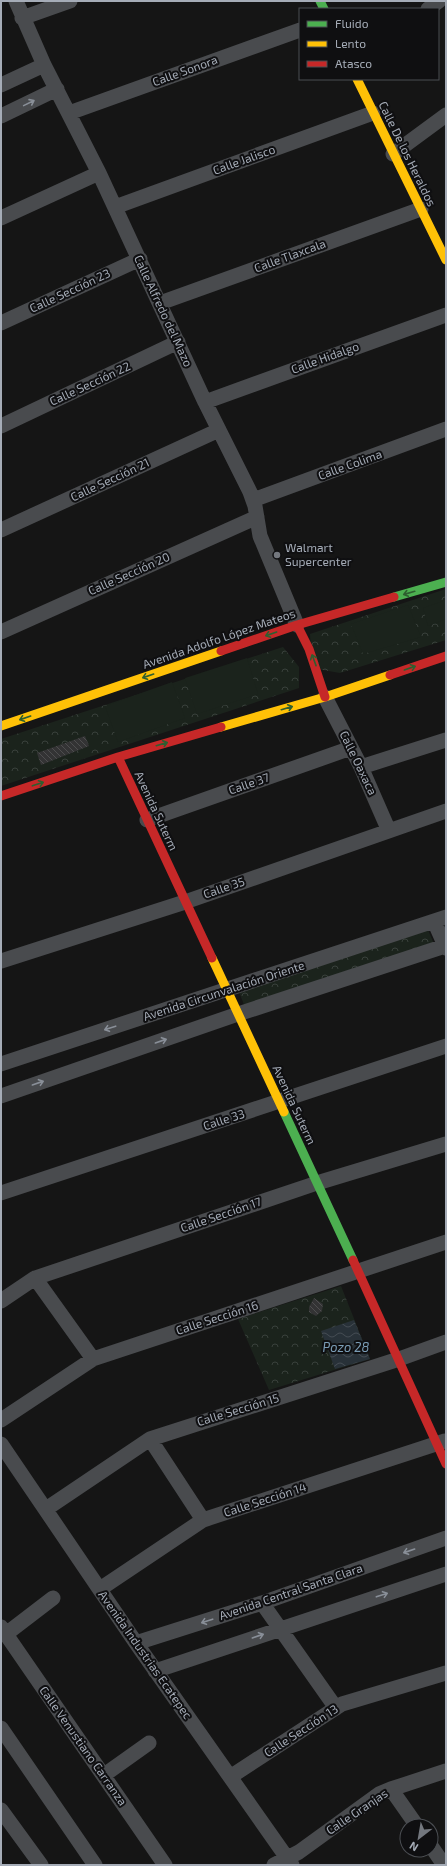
<svg xmlns="http://www.w3.org/2000/svg" width="447" height="1866" font-family="'Exo 2',sans-serif">
<style>
.forest{fill:url(#forest-crowns)}
.pitch{fill:#1b231c}
.water{fill:url(#water-waves)}
.building{fill:url(#building-back-hatch)}
.lines{fill:none;stroke-linecap:round;stroke-linejoin:round}
.street{stroke:#494b4e;stroke-width:15}
.fast{stroke:#4caf50;stroke-width:9}
.slow{stroke:#ffc107;stroke-width:9}
.jam{stroke:#c62828;stroke-width:9}
.oneway{stroke:#898f98}
.oneway2{stroke:#2e5f30}
.poi-dot{fill:#73777e;stroke:#0f0f11;stroke-width:1.5}
.labels{text-anchor:middle;stroke-width:4;stroke-linejoin:round;paint-order:stroke}
.street-label{font-size:12px;fill:#a5acb7;stroke:#0f0f11}
.poi-label{font-size:12px;fill:#a5acb7;stroke:#0f0f11;text-anchor:start}
.water-label{font-size:13px;font-style:italic;fill:#7a9cb5;stroke:#0f0f11}
</style>
<defs>
<pattern id="forest-crowns" width="20" height="18" patternUnits="userSpaceOnUse"><rect width="20" height="18" fill="#1b231c"/><path d="M2 6a3 3 0 1 1 6 0M12 15a3 3 0 1 1 6 0" fill="none" stroke="#39403b"/></pattern>
<pattern id="water-waves" width="16" height="10" patternUnits="userSpaceOnUse"><rect width="16" height="10" fill="#283138"/><path d="M0 5q4-4 8 0t8 0" fill="none" stroke="#444c53"/></pattern>
<pattern id="building-back-hatch" width="6" height="6" patternUnits="userSpaceOnUse"><rect width="6" height="6" fill="#333334"/><path d="M-1 5l2 2M0 0l6 6M5-1l2 2" fill="none" stroke="#4e4e4f"/></pattern>
</defs>
<rect width="100%" height="100%" fill="#151515"/>
<path class="forest" d="M446,589V640L340,673L312,668L310,634Z
M283,647L299,667V688L1,786V739Z
M428,930L434,944L245,1007L239,992Z
M341,1286L370,1359L269,1390L238,1319Z"/>
<path class="pitch" d="M446,600V619L428,626L423,608Z
M408,605L421,637L363,654L351,624Z
M247,658L258,694L197,714L185,678Z
M172,682L185,718L118,742L105,706Z"/>
<path class="water" d="M354,1320L370,1359L335,1369L321,1331Z"/>
<path class="building" d="M85,736L89,746L41,765L37,753Z
M314,1298L323,1304L322,1311L316,1316L309,1312V1307Z"/>
<g class="lines">
<path class="street" d="M16,1L44,65L99,173L205,402L250,492L255,506L260,536L297,625
M428,9L439,1
M22,18L70,1
M1,85L44,65
M69,113L300,30
M1,116L57,89
M393,154L446,115
M115,207L373,113
M1,218L99,173
M160,303L421,209
M1,323L140,259
M205,402L446,315
M1,426L178,342
M253,500L446,429
M1,530L219,430
M1,632L257,517
M325,697L361,767L389,831
M361,767L446,740
M147,820L351,748
M434,921L446,948
M1,961L185,902L446,811
M1,1064L446,917
M1,1096L238,1014L445,946
M1,1193L446,1046
M35,1278L93,1359
M1,1301L35,1278L317,1183L446,1144
M1,1420L93,1359L446,1242
M150,1439L203,1520
M1,1444L136,1643L292,1865
M46,1509L150,1439L399,1359L446,1342
M100,1589L203,1520L445,1441
M262,1603L336,1708
M1,1627L165,1865
M6,1634L53,1598
M136,1643L262,1603L446,1538
M155,1671L446,1574
M1,1728L95,1865
M104,1775L149,1743
M230,1777L342,1704L446,1673
M391,1789L417,1826
M1,1810L41,1865
M431,1846L444,1865
M274,1865L299,1852L379,1794L391,1789L446,1771"/>
<path class="fast" d="M320,1L324,9
M394,597L446,582
M284,1112L353,1260"/>
<path class="slow" d="M357,79L446,260
M1,726L221,651
M221,727L325,697L390,675
M212,958L284,1112"/>
<path class="jam" d="M297,625L309,649L325,697
M221,651L297,625L394,597
M390,675L446,656
M118,757L212,958
M1,796L118,757L221,727
M353,1260L446,1464"/>
</g>
<defs><path id="oneway-shaft" d="M-6 0H5M1.5-3L5.5 0L1.5 3" fill="none" stroke-width="1.6" stroke-linecap="round" stroke-linejoin="round"/></defs>
<g class="oneway">
<use href="#oneway-shaft" transform="translate(29 103) rotate(-26)"/>
<use href="#oneway-shaft" transform="translate(110 1028) rotate(162)"/>
<use href="#oneway-shaft" transform="translate(161 1041) rotate(-19)"/>
<use href="#oneway-shaft" transform="translate(38 1083) rotate(-19)"/>
<use href="#oneway-shaft" transform="translate(409 1551) rotate(161)"/>
<use href="#oneway-shaft" transform="translate(382 1595) rotate(-18)"/>
<use href="#oneway-shaft" transform="translate(207 1621) rotate(162)"/>
<use href="#oneway-shaft" transform="translate(258 1636) rotate(-19)"/>
</g>
<g class="oneway2">
<use href="#oneway-shaft" transform="translate(409 593) rotate(164)"/>
<use href="#oneway-shaft" transform="translate(271 634) rotate(161)"/>
<use href="#oneway-shaft" transform="translate(314 660) rotate(-110)"/>
<use href="#oneway-shaft" transform="translate(410 668) rotate(-19)"/>
<use href="#oneway-shaft" transform="translate(148 676) rotate(161)"/>
<use href="#oneway-shaft" transform="translate(287 708) rotate(-16)"/>
<use href="#oneway-shaft" transform="translate(25 718) rotate(161)"/>
<use href="#oneway-shaft" transform="translate(162 744) rotate(-16)"/>
<use href="#oneway-shaft" transform="translate(38 784) rotate(-18)"/>
</g>
<circle class="poi-dot" cx="277" cy="555" r="4"/>
<g class="labels">
<g class="street-label">
<text transform="translate(185 71) rotate(-20)" y="4">Calle Sonora</text>
<text transform="translate(407 154) rotate(64)" y="4">Calle De los Heraldos</text>
<text transform="translate(244 160) rotate(-20)" y="4">Calle Jalisco</text>
<text transform="translate(290 256) rotate(-20)" y="4">Calle Tlaxcala</text>
<text transform="translate(70 291) rotate(-25)" y="4">Calle Sección 23</text>
<text transform="translate(163 311) rotate(65)" y="4">Calle Alfredo del Mazo</text>
<text transform="translate(325 358) rotate(-20)" y="4">Calle Hidalgo</text>
<text transform="translate(90 384) rotate(-25)" y="4">Calle Sección 22</text>
<text transform="translate(350 465) rotate(-20)" y="4">Calle Colima</text>
<text transform="translate(110 480) rotate(-25)" y="4">Calle Sección 21</text>
<text transform="translate(129 574) rotate(-24)" y="4">Calle Sección 20</text>
<text transform="translate(219 639) rotate(-19)" y="4">Avenida Adolfo López Mateos</text>
<text transform="translate(358 763) rotate(64)" y="4">Calle Oaxaca</text>
<text transform="translate(249 784) rotate(-19)" y="4">Calle 37</text>
<text transform="translate(156 811) rotate(65)" y="4">Avenida Suterm</text>
<text transform="translate(224 888) rotate(-19)" y="4">Calle 35</text>
<text transform="translate(224 991) rotate(-18)" y="4">Avenida Circunvalación Oriente</text>
<text transform="translate(294 1105) rotate(65)" y="4">Avenida Suterm</text>
<text transform="translate(224 1120) rotate(-18)" y="4">Calle 33</text>
<text transform="translate(221 1215) rotate(-19)" y="4">Calle Sección 17</text>
<text transform="translate(217 1318) rotate(-18)" y="4">Calle Sección 16</text>
<text transform="translate(238 1410) rotate(-17)" y="4">Calle Sección 15</text>
<text transform="translate(265 1500) rotate(-18)" y="4">Calle Sección 14</text>
<text transform="translate(291 1592) rotate(-19)" y="4">Avenida Central Santa Clara</text>
<text transform="translate(145 1655) rotate(55)" y="4">Avenida Industrias Ecatepec</text>
<text transform="translate(301 1731) rotate(-33)" y="4">Calle Sección 13</text>
<text transform="translate(83 1746) rotate(55)" y="4">Calle Venustiano Carranza</text>
<text transform="translate(357 1812) rotate(-34)" y="4">Calle Granjas</text>
</g>
<g class="poi-label">
<text x="285" y="552">Walmart<tspan x="285" dy="14">Supercenter</tspan></text>
</g>
<g class="water-label">
<text x="346" y="1352">Pozo 28</text>
</g>
</g>
<rect width="447" height="1866" fill="none" stroke="#a5acb7" stroke-width="4"/>
<rect x="299" y="8" width="140" height="72" fill="#0f0f11" stroke="#4b4e53"/>
<rect x="307" y="21" width="20" height="6" fill="#4caf50" stroke="#4b4e53"/>
<text x="335" y="28" font-size="12" fill="#a5acb7">Fluido</text>
<rect x="307" y="41" width="20" height="6" fill="#ffc107" stroke="#4b4e53"/>
<text x="335" y="48" font-size="12" fill="#a5acb7">Lento</text>
<rect x="307" y="61" width="20" height="6" fill="#c62828" stroke="#4b4e53"/>
<text x="335" y="68" font-size="12" fill="#a5acb7">Atasco</text>
<g transform="translate(419 1838) rotate(211)"><circle r="19" fill="#0f0f11" stroke="#4b4e53"/>
<path d="M0-3L7 15L0 10L-7 15Z" fill="#73777e"/>
<text y="-6" font-size="11" font-weight="bold" text-anchor="middle" fill="#a5acb7">N</text>
</g>
</svg>
